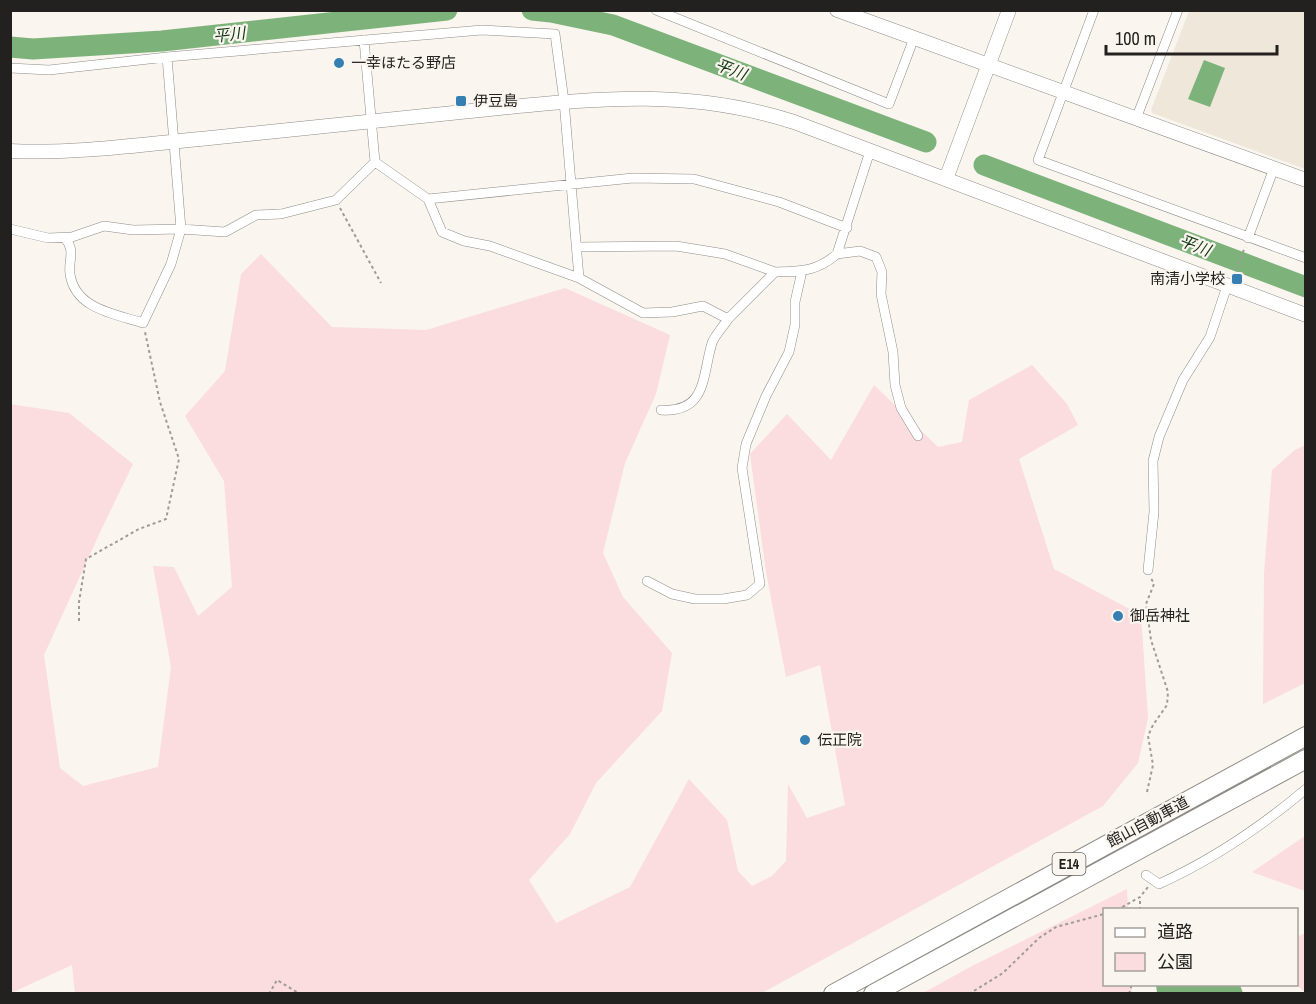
<svg xmlns="http://www.w3.org/2000/svg" width="1316" height="1004" font-family="'Archivo Narrow','Noto Sans JP',sans-serif">
<style>
.built{fill:#f0e7db}
.green{fill:#fbdcdf}
.water{fill:#7db37b}
.lines{fill:none;stroke-linecap:round;stroke-linejoin:round}
.river{stroke:#7db37b;stroke-width:21}
.street-casing{stroke:#8f8c86;stroke-width:10}
.secondary-casing{stroke:#8f8c86;stroke-width:15}
.highway-casing{stroke:#8f8c86;stroke-width:20}
.path{stroke:#9f9b97;stroke-width:2;stroke-dasharray:3 3;stroke-linecap:butt}
.street{stroke:#fff;stroke-width:9}
.secondary{stroke:#fff;stroke-width:14}
.highway{stroke:#fff;stroke-width:18}
.poi-dot{fill:#367fb3;stroke:#faf5ef;stroke-width:2}
.labels{text-anchor:middle;stroke-width:4.5;stroke-linejoin:round;paint-order:stroke}
.shield{fill:#faf5ef;stroke:#64615d;stroke-width:1.5}
.shield-label{font-size:14px;font-weight:bold;fill:#23211f}
.poi-label{font-size:15px;fill:#23211f;stroke:#faf5ef;text-anchor:start}
.street-label{font-size:15px;fill:#23211f;stroke:#faf5ef}
.water-label{font-size:16px;font-style:italic;fill:#103711;stroke:#faf5ef}
</style>
<rect width="100%" height="100%" fill="#faf5ef"/>
<path class="built" d="M1189,11H1305V169L1152,113L1151,110Z"/>
<path class="green" d="M261,254L332,327L426,330L565,288L670,335L656,394L625,463L603,553L623,597L672,653L662,711L596,783L570,834L529,880L556,923L630,887L689,779L727,820L738,871L752,886L772,876L786,861L788,784L807,818L845,805L820,665L786,677L766,572L750,454L787,414L831,460L874,385L938,447L962,442L969,400L1032,365L1067,404L1078,425L1019,459L1054,569L1141,615L1148,718L1138,763L1103,806L762,993L75,994L72,965L11,993L10,404L69,413L133,464L102,528L44,655L60,768L83,786L158,767L171,667L153,566L174,567L198,616L232,587L224,481L185,416L225,371L241,274Z
M1305,445V683L1263,704L1264,574L1272,470L1295,450Z
M1305,836V891L1252,872Z
M1127,889L1128,909L1104,910V984L1131,985L1132,993H923L972,966Z
M1305,933V992L1296,985L1297,937Z"/>
<path class="water" d="M1204,60L1225,68L1210,107L1188,99Z
M1156,985H1240L1243,993H1157Z"/>
<g class="lines">
<path class="river" d="M532,10L551,12L613,25L926,142
M10,47L33,49L162,41L447,10
M984,165L1306,287"/>
<g class="street-casing">
<path id="street" d="M656,10L889,104L914,38
M1094,10L1038,160L1306,258
M364,40L375,162
M10,68L49,70L167,57L482,30L555,34L564,101L579,278
M1136,119L1178,10
M375,162L428,199L442,232L464,241L490,246L579,278L643,313L672,312L703,306L728,319L775,272C801,271 816,272 837,254L870,151
M428,199L633,178L694,179L779,202L847,228
M10,229L48,238L72,237L104,226L133,230L181,229L225,232L256,215L281,214L336,200L375,162
M65,238C76,252 68,259 70,274C75,309 115,314 143,323L171,264L181,229L167,57
M1248,238L1274,168
M577,247L676,246L725,254L775,272
M837,254L860,251L876,257L882,272L881,294L893,352L895,385L901,408L918,436
M661,410C707,413 702,376 712,343C715,335 723,327 728,319
M1148,570L1154,512L1153,461L1159,437L1183,380L1210,337L1227,286
M647,581L672,594L695,599H723L747,595L760,584L742,468L746,444L766,396L789,352L795,325V302L802,271
M1146,875L1159,884C1212,860 1261,827 1306,789"/>
</g>
<g class="secondary-casing">
<path id="secondary" d="M837,10L1306,180
M10,151C72,154 139,145 200,139C294,129 387,120 480,110C591,99 685,87 794,122L1306,315
M946,179L1009,10"/>
</g>
<g class="highway-casing">
<path id="highway" d="M833,994L1306,736
M873,994L1306,759"/>
</g>
<path class="path" d="M340,208L381,283
M1234,275L1245,247
M79,621V602L86,559L139,529L166,519L179,459L160,402L145,332
M1147,792L1153,765L1148,736L1153,725L1167,705L1168,692L1151,640L1146,604L1154,584L1151,578
M1117,910L1140,897L1148,887
M1140,910V897
M269,994L277,980L300,994
M969,994L1003,973L1039,938L1056,927L1104,914
M1129,994L1132,984"/>
<use href="#street" class="street"/>
<use href="#secondary" class="secondary"/>
<use href="#highway" class="highway"/>
</g>
<g class="poi-dot">
<circle cx="339" cy="63" r="6"/>
<rect x="455" y="95" width="12" height="12" rx="3"/>
<rect x="1231" y="273" width="12" height="12" rx="3"/>
<circle cx="1118" cy="616" r="6"/>
<circle cx="805" cy="740" r="6"/>
</g>
<g class="labels">
<rect class="shield" x="1052.5" y="853" width="33" height="22" rx="4.5"/>
<g class="shield-label">
<text x="1069" y="869">E14</text>
</g>
<g class="poi-label">
<text x="351" y="68">一幸ほたる野店</text>
<text x="473" y="106">伊豆島</text>
<text x="1225" y="284" text-anchor="end">南清小学校</text>
<text x="1130" y="621">御岳神社</text>
<text x="817" y="745">伝正院</text>
</g>
<g class="street-label">
<text transform="translate(1148 822) rotate(-28)" y="5">館山自動車道</text>
</g>
<g class="water-label">
<text transform="translate(229 34) rotate(-6)" y="6">平川</text>
<text transform="translate(731 69) rotate(21)" y="6">平川</text>
<text transform="translate(1195 245) rotate(21)" y="6">平川</text>
</g>
</g>
<rect width="1316" height="1004" fill="none" stroke="#23211f" stroke-width="24"/>
<rect x="1103" y="908" width="195" height="78" fill="#faf5ef" stroke="#a4a09c" stroke-width="1.5"/>
<rect x="1115" y="928" width="30" height="9" fill="#ffffff" stroke="#a4a09c" stroke-width="1.5"/>
<text x="1157" y="938" font-size="18" fill="#23211f">道路</text>
<rect x="1115" y="953" width="30" height="18" fill="#fbdcdf" stroke="#a4a09c" stroke-width="1.5"/>
<text x="1157" y="968" font-size="18" fill="#23211f">公園</text>
<path d="M1106 45v9h171v-9" fill="none" stroke="#23211f" stroke-width="3"/>
<text x="1115" y="45" font-size="18" fill="#23211f" stroke="#faf5ef" stroke-width="4.5" paint-order="stroke">100 m</text>
</svg>
